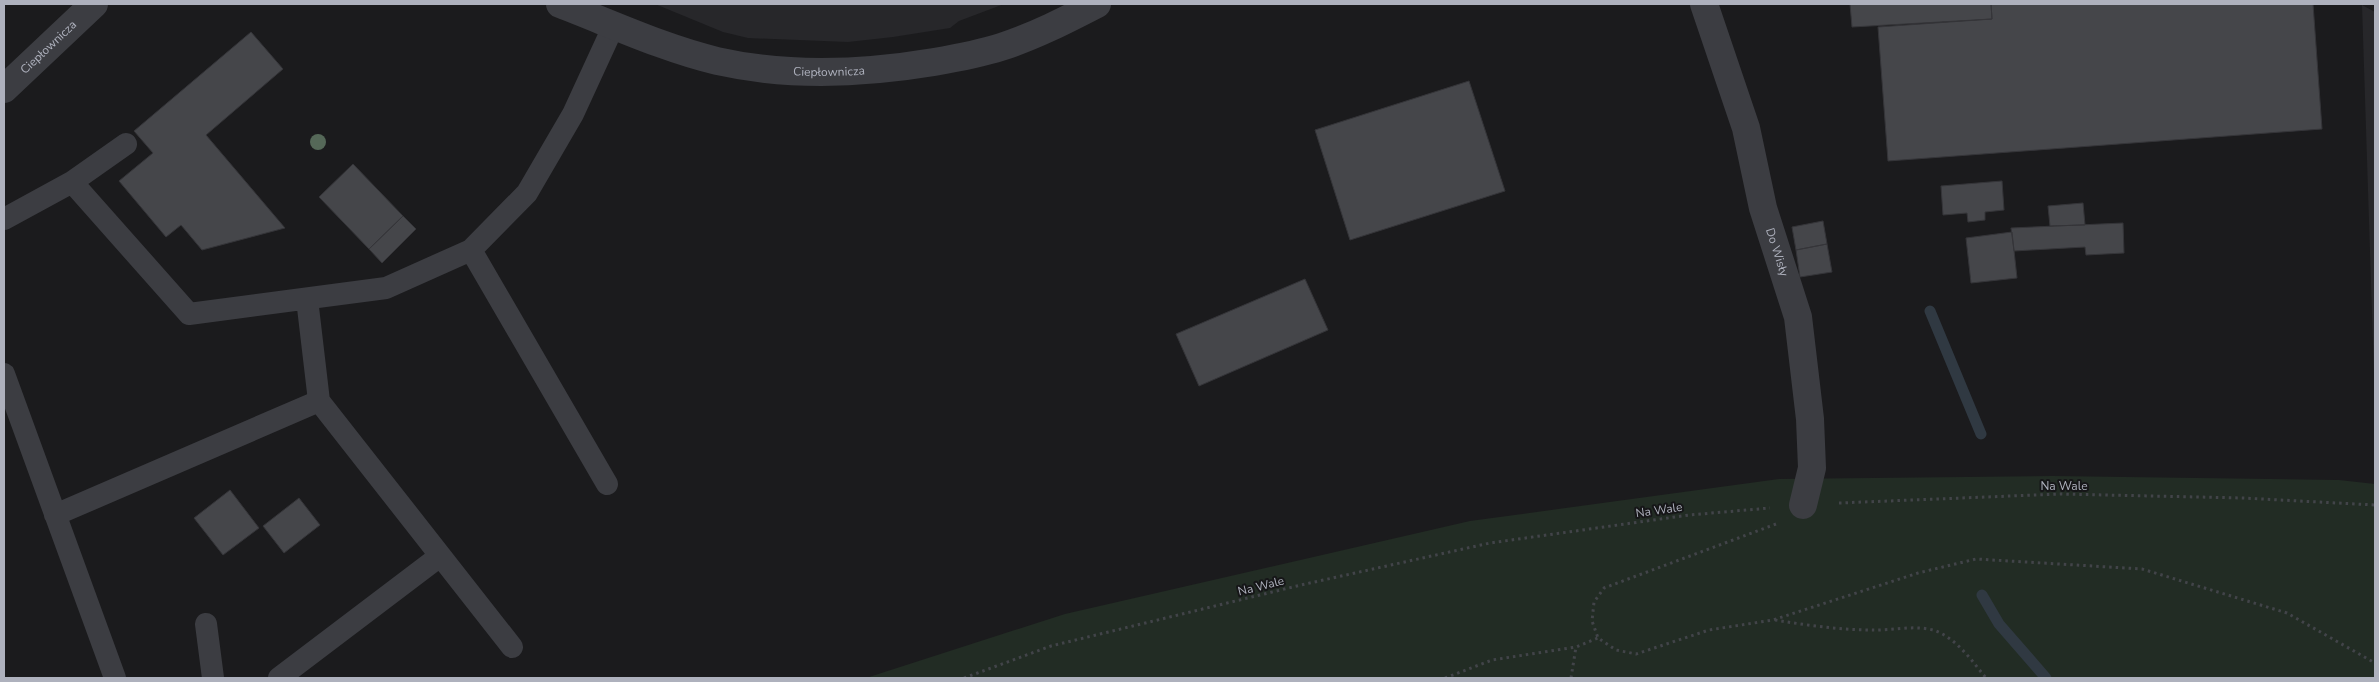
<svg xmlns="http://www.w3.org/2000/svg" width="2379" height="682" font-family="'Nunito Sans',sans-serif">
<style>
.built{fill:#27272a}
.green{fill:#222c24}
.lines{fill:none;stroke-linecap:round;stroke-linejoin:round}
.stream{stroke:#303942;stroke-width:11}
.building{fill:#45464a;stroke:#353539}
.path{stroke:#424449;stroke-width:3;stroke-dasharray:2.5 4;stroke-linecap:butt}
.lane{stroke:#3c3d42;stroke-width:22}
.street{stroke:#3c3d42;stroke-width:28}
.tree{fill:#556858}
.labels{text-anchor:middle;stroke-width:4;stroke-linejoin:round;paint-order:stroke}
.street-label{font-size:12px;fill:#aeb1bd;stroke:#161618}
</style>
<rect width="100%" height="100%" fill="#1b1b1d"/>
<path class="built" d="M655,4H1004L959,21L950,28L893,37L848,42L748,38L723,32Z
M2362,5L2375,12V406Z"/>
<path class="green" d="M2053,476L2339,480L2375,484V678H866L1065,614L1470,521L1779,479Z"/>
<g class="lines">
<path class="stream" d="M1930,311L1981,434
M1982,595L1999,624L2046,678"/>
</g>
<path class="building" d="M1850,4H1991L1992,19L1852,27Z
M1991,4H2313L2322,129L1888,161L1878,27L1992,19Z
M251,32L283,69L206,135L285,228L202,250L181,225L166,237L119,181L153,153L134,131Z
M1469,81L1505,191L1350,240L1315,130Z
M353,164L403,216L369,249L319,197Z
M2002,181L2004,210L1985,212V220L1968,222L1967,213L1943,215L1941,186Z
M2083,203L2085,225L2050,226L2048,206Z
M403,216L416,229L382,263L369,249Z
M1823,221L1827,244L1796,250L1792,227Z
M2123,223L2124,253L2086,255L2085,247L2014,251L2011,228Z
M2012,232L2017,278L1971,283L1966,238Z
M1827,244L1832,272L1800,277L1796,250Z
M1305,279L1328,330L1199,386L1176,334Z
M230,490L259,528L223,555L194,518Z
M299,498L320,525L284,553L263,526Z"/>
<g class="lines">
<path class="path" d="M1839,503L2060,494L2243,498L2375,505
M1776,524L1604,588L1594,602L1592,621L1598,638L1616,650L1636,654L1709,630L1773,620L1918,573L1976,559L2142,569L2287,613L2375,663
M1775,620C1806,625 1839,630 1871,630C1891,631 1916,624 1936,631C1958,640 1972,661 1986,678
M964,678L1051,646L1301,585L1490,543L1689,515L1770,508
M1445,678L1492,660L1576,647L1598,638
M1571,678L1576,647"/>
<path class="lane" d="M72,182L126,144
M4,219L72,182L189,314L386,288L471,250L527,193L573,114L614,25
M471,250L607,484
M4,374L115,678
M319,401L512,647
M55,515L319,401L307,299
M206,624L213,678
M279,678L440,556"/>
<g class="street">
<path id="s1" d="M560,4C612,24 663,48 717,61C788,77 862,74 934,62C957,58 979,54 1001,47C1035,36 1066,20 1097,4"/>
<path id="s2" d="M1704,4L1746,128L1763,208L1798,317L1810,419L1812,468L1803,505"/>
<path id="s3" d="M4,89L94,4"/>
</g>
</g>
<circle class="tree" cx="318" cy="142" r="8"/>
<g class="labels">
<g class="street-label">
<text dy="4" stroke="none"><textPath href="#s3" startOffset="61">Ciepłownicza</textPath></text>
<text dy="4" stroke="none"><textPath href="#s1" startOffset="280">Ciepłownicza</textPath></text>
<text dy="4" stroke="none"><textPath href="#s2" startOffset="259">Do Wisły</textPath></text>
<text x="2064" y="490">Na Wale</text>
<text transform="translate(1659 510) rotate(-8)" y="4">Na Wale</text>
<text transform="translate(1261 586) rotate(-14)" y="4">Na Wale</text>
</g>
</g>
<rect width="2379" height="682" fill="none" stroke="#aeb1bd" stroke-width="10"/>
</svg>
